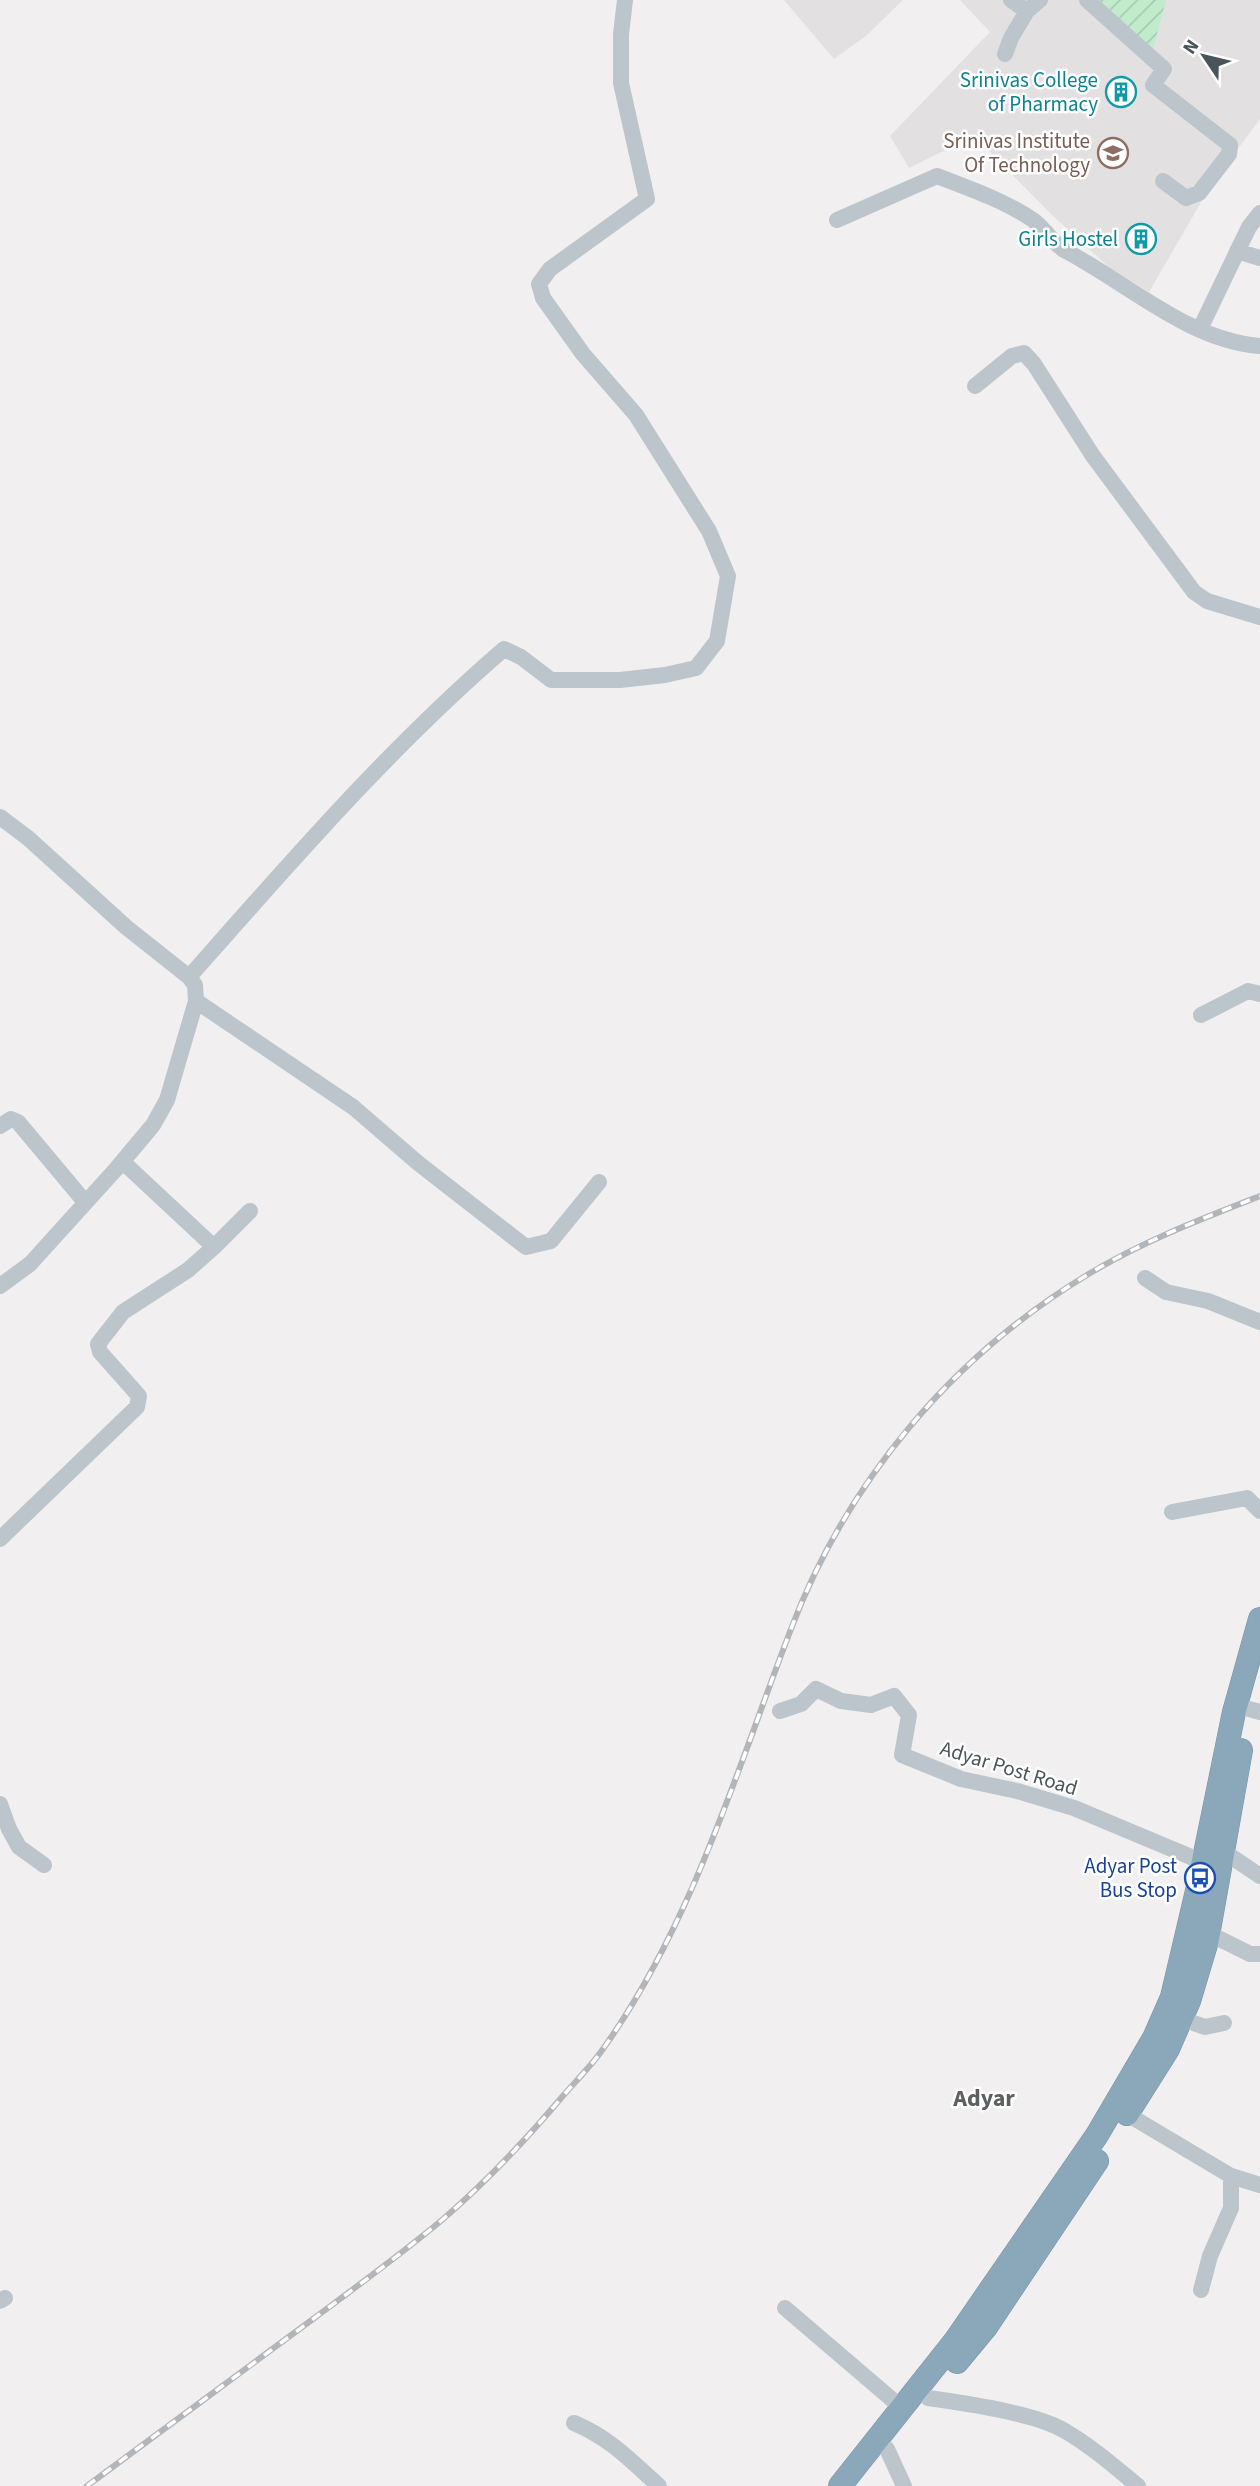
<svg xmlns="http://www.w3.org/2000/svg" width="1260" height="2486" font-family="'Source Sans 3',sans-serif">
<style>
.education{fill:#e2e0e1}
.garden{fill:url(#garden-furrows)}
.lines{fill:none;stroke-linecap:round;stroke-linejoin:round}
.highway-casing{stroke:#7693a6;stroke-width:24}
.minor{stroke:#bcc5cb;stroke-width:16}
.highway{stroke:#8ba8ba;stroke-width:23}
.rail-casing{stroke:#b2b5b9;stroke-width:6}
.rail{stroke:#fff;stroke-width:3.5;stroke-dasharray:10;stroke-linecap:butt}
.labels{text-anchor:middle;stroke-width:5;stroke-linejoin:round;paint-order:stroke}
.culture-label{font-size:21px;fill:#0d838f;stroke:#fff;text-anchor:end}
.education-label{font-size:21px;fill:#785e54;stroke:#fff;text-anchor:end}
.street-label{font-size:21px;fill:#49555b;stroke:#fff}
.transit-label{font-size:21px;fill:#164399;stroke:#fff;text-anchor:end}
.quarter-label{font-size:24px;font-weight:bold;fill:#5c6063;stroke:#fff}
</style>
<defs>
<pattern id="garden-furrows" width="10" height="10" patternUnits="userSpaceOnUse" patternTransform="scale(1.75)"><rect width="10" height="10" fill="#c1eccc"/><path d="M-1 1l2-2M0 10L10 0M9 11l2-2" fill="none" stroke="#a7ccb1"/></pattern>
</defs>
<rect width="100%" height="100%" fill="#f1eff0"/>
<path class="education" d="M784,0H903L867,35L834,59Z
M960,0H1260V119L1211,185L1149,292L1112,270L1052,215L974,136L909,168L890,136L990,32Z"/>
<path class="garden" d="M1091,0H1166L1153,49Z"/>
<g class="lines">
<g class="highway-casing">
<path id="highway" d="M1127,2114L1168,2049L1189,2001L1207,1941L1241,1750
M957,2362L986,2327L1097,2161
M840,2486L955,2341L1097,2135L1154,2038L1172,1997L1200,1878L1234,1712L1260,1619"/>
</g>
<path class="minor" d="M1011,0L1027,11L1040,0
M1087,0L1164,69L1153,85L1230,145L1229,154L1199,193L1186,198L1163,181
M1005,54L1011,38L1027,11
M837,220L937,176C969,188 1005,201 1033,220C1044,228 1052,242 1064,250C1126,282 1189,341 1260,346
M1237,251L1260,258
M1200,329L1249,227L1260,213
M975,386L1012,356L1024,353L1034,364L1093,456L1194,592L1207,601L1260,617
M0,817L28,838L126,927L189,977L195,985L196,1001L167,1100L153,1125L117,1168L30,1264L0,1286
M189,977C289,864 389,748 504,649L521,657L551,680H620L665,675L696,668L717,641L728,576L709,531L636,415L583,354L543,298L539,284L550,269L647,199L621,83V34L625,0
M196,1001L353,1107L418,1163L526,1247L551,1241L599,1182
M1201,1015L1248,991L1260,994
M0,1126L11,1119L18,1122L85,1202
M214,1247L250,1211
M1145,1278L1166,1292L1208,1301L1260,1322
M1172,1512L1247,1498L1260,1511
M0,1539L137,1407L139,1396L100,1352L98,1344L123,1312L188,1270L214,1247L123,1162
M1249,1709L1260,1712
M780,1711L801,1704L816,1689L841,1701L871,1705L894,1696L909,1715L902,1755L961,1779L1017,1791L1074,1808L1203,1862
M0,1804L9,1829L19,1847L44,1865
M1223,1851L1260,1876
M1208,1933L1250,1954H1260
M1182,2019L1205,2027L1224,2023
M1127,2114L1231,2176L1260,2185
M1201,2290L1210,2256L1231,2208V2176
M0,2301L5,2298
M785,2308L902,2408
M928,2398C964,2403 1035,2413 1065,2431C1091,2446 1115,2467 1138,2486
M574,2423C610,2438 631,2461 659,2486
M887,2449L904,2486"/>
<use href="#highway" class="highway"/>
<g class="rail-casing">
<path id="rail" d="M87,2486C162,2430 238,2375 313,2319C356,2287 400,2255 442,2220C486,2182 525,2141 562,2097C576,2081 591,2066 603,2049C693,1922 736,1772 791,1629C847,1481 953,1356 1087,1275C1141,1242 1201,1219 1260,1196"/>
</g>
<use href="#rail" class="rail"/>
</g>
<defs>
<g id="building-ring" transform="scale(1.575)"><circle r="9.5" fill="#fff" stroke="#0f9aa8" stroke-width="1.5"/><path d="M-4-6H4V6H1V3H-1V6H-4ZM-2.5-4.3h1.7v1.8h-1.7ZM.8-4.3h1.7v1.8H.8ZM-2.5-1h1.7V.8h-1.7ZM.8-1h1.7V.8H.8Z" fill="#0f9aa8"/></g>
<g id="university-ring" transform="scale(1.575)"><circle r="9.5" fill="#fff" stroke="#8d6e63" stroke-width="1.5"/><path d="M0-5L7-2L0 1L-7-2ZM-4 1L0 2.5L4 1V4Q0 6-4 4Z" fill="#8d6e63"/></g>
<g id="bus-ring" transform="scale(1.575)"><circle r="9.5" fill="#fff" stroke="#1a4fb4" stroke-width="1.5"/><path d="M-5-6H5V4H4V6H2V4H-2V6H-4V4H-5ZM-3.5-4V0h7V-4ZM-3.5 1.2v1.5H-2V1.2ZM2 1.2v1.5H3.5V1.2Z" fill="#1a4fb4"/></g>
</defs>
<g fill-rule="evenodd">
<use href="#building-ring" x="1121" y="92"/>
<use href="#university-ring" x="1113" y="153"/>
<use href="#building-ring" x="1141" y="239"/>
<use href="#bus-ring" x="1200" y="1878"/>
</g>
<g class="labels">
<g class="culture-label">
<text x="1098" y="87">Srinivas College<tspan x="1098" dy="24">of Pharmacy</tspan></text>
<text x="1118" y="246">Girls Hostel</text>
</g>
<g class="education-label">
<text x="1090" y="148">Srinivas Institute<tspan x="1090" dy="24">Of Technology</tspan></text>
</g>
<g class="street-label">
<text transform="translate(1009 1768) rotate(17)" y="7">Adyar Post Road</text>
</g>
<g class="transit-label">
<text x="1177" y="1873">Adyar Post<tspan x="1177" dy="24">Bus Stop</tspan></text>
</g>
<g class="quarter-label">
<text x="984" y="2106">Adyar</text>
</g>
</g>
<g transform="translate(1204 56) rotate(305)" stroke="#ffffff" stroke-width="5" paint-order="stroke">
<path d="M0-5L12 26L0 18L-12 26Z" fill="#49555b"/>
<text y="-10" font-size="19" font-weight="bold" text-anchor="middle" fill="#49555b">N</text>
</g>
</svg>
